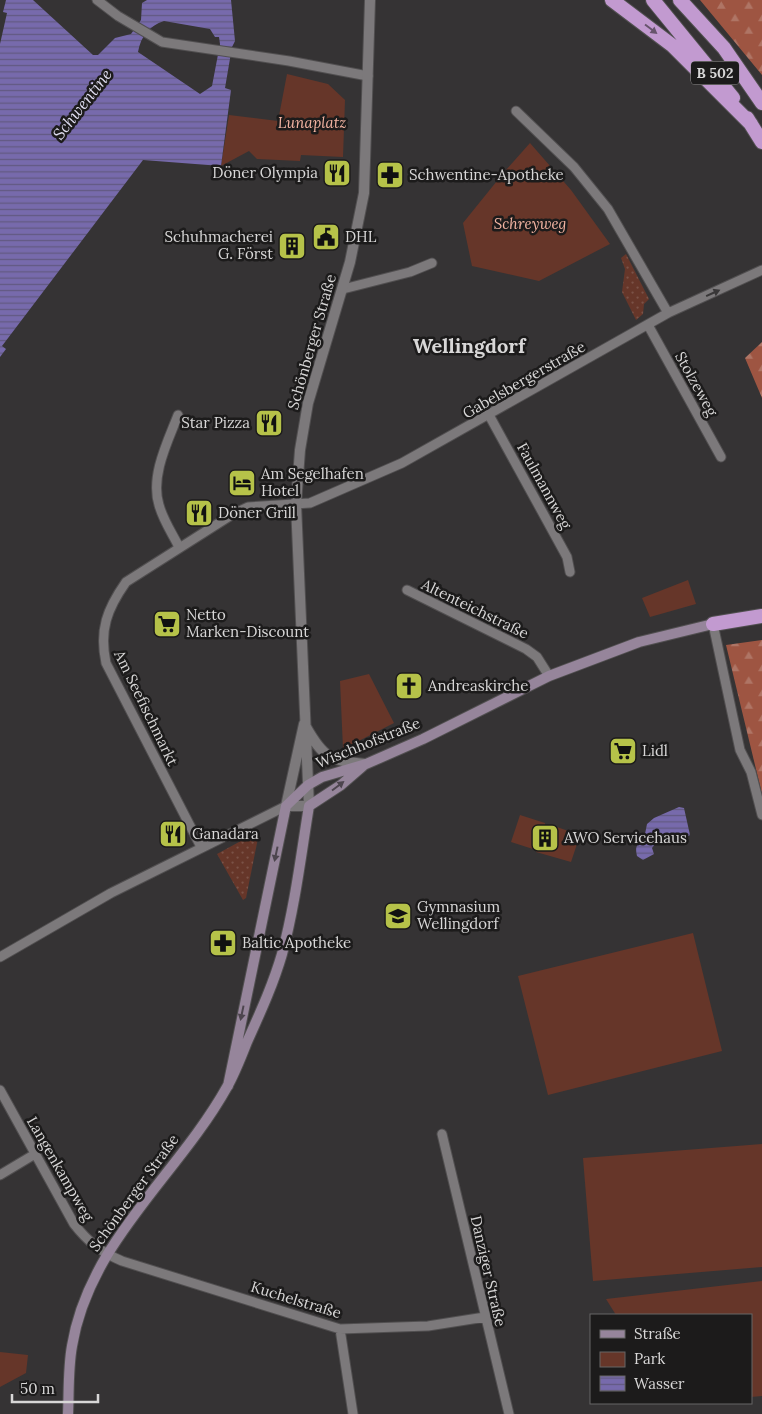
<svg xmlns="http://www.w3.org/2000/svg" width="762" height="1414" font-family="Lora,serif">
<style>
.grass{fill:url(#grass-dots)}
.forest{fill:url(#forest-firs)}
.park{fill:#663629}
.water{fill:url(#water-rules);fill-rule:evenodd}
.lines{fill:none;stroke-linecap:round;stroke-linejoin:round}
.minor-casing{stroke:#514f50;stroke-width:11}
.tertiary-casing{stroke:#514f50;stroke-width:12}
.secondary-casing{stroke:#514f50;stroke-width:12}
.trunk-casing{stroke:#514f50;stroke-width:16}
.minor{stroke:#7c797b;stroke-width:9}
.tertiary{stroke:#7c797b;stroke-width:10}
.secondary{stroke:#96859b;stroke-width:10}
.trunk{stroke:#c29ad0;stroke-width:14}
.oneway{fill:#67546c}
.oneway2{fill:#393738}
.oneway3{fill:#4d454e}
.labels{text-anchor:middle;stroke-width:5;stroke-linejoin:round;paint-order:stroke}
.shield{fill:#1c1b1b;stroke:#a09f9f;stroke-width:1}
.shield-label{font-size:14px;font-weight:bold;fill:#d8d7d7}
.park-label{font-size:15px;font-style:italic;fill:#f3b4a2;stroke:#1c1b1b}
.poi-label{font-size:15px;fill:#d8d7d7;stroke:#1c1b1b;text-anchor:start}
.street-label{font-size:15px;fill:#d8d7d7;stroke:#1c1b1b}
.water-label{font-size:16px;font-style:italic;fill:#dfddf0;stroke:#1c1b1b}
.district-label{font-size:20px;font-weight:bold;fill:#d8d7d7;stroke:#1c1b1b}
</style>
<defs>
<pattern id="grass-dots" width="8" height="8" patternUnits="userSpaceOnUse" patternTransform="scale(1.25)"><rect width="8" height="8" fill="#663629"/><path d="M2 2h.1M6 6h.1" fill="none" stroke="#7b5247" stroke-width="1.8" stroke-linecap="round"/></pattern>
<pattern id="forest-firs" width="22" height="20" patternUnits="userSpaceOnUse" patternTransform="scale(1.25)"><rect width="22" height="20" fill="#9e5542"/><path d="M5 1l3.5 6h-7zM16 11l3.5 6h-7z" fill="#af7565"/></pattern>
<pattern id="water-rules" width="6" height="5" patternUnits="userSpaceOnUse" patternTransform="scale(1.25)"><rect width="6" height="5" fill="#776aac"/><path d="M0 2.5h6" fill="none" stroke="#615981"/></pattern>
</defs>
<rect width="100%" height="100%" fill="#353334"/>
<path class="grass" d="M626,254L649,299L644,304L643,314L636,320L622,292L625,269L621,258Z
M250,836L258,838L246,898L243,900L217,854Z"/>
<path class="forest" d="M700,0H762V75Z
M762,342V398L745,358Z
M762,640V794L726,645Z"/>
<path class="park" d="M287,74L328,84L345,100L343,157L301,155L300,161L257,159L249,151L221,166L229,115L278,121Z
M530,143L571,190L610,244L539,281L472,266L463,223L505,171Z
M688,580L696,604L650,617L642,598Z
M369,674L394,723L343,749L340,681Z
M520,815L545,823V826L553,829L554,826L580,835L571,862L536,852V850L511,842Z
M693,933L722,1051L548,1095L518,976Z
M762,1144V1267L593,1281L583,1158Z
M762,1281V1396L751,1397V1315H616L606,1299Z
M0,1352L28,1355L26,1373L0,1387Z"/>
<path class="water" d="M6,0H33L93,55H98L115,38L131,34L141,20L142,3L147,0H231L235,41L232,47L225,88L231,90L221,166L143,160L2,346L6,349L0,357V44L7,13L3,12ZM164,21L210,29L215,37H219L220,44L212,86L200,94L138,52C141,36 149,26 164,21Z
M679,807L684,808L690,835L676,843L655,844L652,848L654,854L643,860L637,856C635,848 636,844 644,839L647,824L654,818Z"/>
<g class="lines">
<g class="minor-casing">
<path id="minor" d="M97,0L118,16L162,42L289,61L368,76
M516,111L574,167L608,209L668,313
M343,289L410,272L432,263
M648,325L721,457
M178,415C168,441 150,476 159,505C163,520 172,533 179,547
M489,415L567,557L570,572
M407,590L526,649L537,657L549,676
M713,624L740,750L751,772L762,815
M201,847L106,663C99,630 107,609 126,582L233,514L248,507L310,503L402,463L668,313L762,270
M0,957L111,893L286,806
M0,1090L74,1224C88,1242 101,1252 122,1261L340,1329L428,1326L485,1317
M442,1134L509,1414
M0,1175L35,1154
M340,1329L353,1414"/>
</g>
<g class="tertiary-casing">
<path id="tertiary" d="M304,724L286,806H309L296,504L300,450L308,403L350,262L364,193L370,0
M306,727C324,759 330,760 365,764"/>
</g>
<g class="secondary-casing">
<path id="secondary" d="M228,1086L286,806L308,785L322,777L366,764L423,739L549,676L639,642L713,624
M68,1414C69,1392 68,1368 72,1346C89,1242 178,1175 227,1087C235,1073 241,1057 247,1042C260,1013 273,985 282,954C295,906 301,855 309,806L341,785L363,766"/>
</g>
<g class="trunk-casing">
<path id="trunk" d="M612,0L673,46L751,124
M653,0L733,98
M680,0L724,48L762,103
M747,118L762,142
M713,624L762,616"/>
</g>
<use href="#minor" class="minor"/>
<use href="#tertiary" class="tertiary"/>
<use href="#secondary" class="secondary"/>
<use href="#trunk" class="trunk"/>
</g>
<defs><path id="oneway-solid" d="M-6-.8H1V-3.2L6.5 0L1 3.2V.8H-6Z" transform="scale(1.25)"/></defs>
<use class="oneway" href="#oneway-solid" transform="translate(651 29) rotate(37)"/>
<use class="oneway2" href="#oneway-solid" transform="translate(713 293) rotate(-24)"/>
<g class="oneway3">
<use href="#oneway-solid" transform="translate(338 786) rotate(-37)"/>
<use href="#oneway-solid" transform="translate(276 854) rotate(102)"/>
<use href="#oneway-solid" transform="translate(242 1013) rotate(102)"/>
</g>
<defs>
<g id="restaurant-square" transform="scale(1.4375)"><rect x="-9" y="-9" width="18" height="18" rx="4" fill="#b6c249" stroke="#1c1b1b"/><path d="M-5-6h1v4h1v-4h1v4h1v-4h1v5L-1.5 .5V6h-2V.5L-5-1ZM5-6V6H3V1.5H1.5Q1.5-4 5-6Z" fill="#111"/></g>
<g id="pharmacy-square" transform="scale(1.4375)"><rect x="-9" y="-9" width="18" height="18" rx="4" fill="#b6c249" stroke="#1c1b1b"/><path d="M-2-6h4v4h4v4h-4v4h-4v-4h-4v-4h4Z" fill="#111"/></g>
<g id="civic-square" transform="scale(1.4375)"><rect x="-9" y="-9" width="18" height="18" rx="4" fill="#b6c249" stroke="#1c1b1b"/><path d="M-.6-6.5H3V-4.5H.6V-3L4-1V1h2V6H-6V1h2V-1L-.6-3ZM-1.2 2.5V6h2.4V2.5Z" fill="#111"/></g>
<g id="building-square" transform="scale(1.4375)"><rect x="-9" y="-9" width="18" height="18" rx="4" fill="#b6c249" stroke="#1c1b1b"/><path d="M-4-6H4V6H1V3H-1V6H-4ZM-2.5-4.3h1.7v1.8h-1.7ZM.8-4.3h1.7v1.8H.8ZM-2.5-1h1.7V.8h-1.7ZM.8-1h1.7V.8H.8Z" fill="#111"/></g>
<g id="hotel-square" transform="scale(1.4375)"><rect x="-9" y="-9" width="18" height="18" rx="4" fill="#b6c249" stroke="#1c1b1b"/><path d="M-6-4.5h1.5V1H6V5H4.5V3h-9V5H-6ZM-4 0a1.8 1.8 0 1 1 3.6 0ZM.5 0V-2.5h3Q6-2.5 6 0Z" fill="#111"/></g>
<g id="supermarket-square" transform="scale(1.4375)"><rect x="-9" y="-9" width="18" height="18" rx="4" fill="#b6c249" stroke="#1c1b1b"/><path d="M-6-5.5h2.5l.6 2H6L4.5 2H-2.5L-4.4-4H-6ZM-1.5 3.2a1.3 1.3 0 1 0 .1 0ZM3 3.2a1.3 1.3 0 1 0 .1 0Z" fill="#111"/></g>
<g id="church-square" transform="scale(1.4375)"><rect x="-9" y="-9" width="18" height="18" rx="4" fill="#b6c249" stroke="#1c1b1b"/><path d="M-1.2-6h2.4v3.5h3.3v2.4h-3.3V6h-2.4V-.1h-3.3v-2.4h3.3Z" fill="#111"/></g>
<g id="school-square" transform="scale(1.4375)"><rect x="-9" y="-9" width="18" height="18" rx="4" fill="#b6c249" stroke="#1c1b1b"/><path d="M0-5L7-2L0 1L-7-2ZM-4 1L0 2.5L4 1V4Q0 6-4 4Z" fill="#111"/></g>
</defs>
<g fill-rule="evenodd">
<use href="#restaurant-square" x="337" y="173"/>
<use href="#pharmacy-square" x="390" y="175"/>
<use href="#civic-square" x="326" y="237"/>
<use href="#building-square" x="292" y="246"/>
<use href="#restaurant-square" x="269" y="423"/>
<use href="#hotel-square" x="242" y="483"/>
<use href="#restaurant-square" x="199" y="513"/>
<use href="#supermarket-square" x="167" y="624"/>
<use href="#church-square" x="409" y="686"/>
<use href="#supermarket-square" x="623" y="751"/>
<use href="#restaurant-square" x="173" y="834"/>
<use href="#building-square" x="545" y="838"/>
<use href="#school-square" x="398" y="916"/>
<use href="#pharmacy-square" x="223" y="943"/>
</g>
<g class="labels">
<rect class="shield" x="691" y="61.5" width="48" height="23" rx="4"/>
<g class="shield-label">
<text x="715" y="78">B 502</text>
</g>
<g class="park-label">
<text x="312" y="128">Lunaplatz</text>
<text x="530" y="229">Schreyweg</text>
</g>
<g class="poi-label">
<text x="318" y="178" text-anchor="end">Döner Olympia</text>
<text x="409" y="180">Schwentine-Apotheke</text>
<text x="273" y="242" text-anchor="end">Schuhmacherei<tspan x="273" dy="17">G. Först</tspan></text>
<text x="345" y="242">DHL</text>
<text x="250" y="428" text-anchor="end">Star Pizza</text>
<text x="261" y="479">Am Segelhafen<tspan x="261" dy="17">Hotel</tspan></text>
<text x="218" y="518">Döner Grill</text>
<text x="186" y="620">Netto<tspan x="186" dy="17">Marken-Discount</tspan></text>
<text x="428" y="691">Andreaskirche</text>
<text x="642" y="756">Lidl</text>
<text x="192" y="839">Ganadara</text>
<text x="564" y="843">AWO Servicehaus</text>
<text x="417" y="912">Gymnasium<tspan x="417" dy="17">Wellingdorf</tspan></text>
<text x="242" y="948">Baltic Apotheke</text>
</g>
<g class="street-label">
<text transform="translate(312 342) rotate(-74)" y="5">Schönberger Straße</text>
<text transform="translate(524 380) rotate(-30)" y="5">Gabelsbergerstraße</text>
<text transform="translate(696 384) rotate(61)" y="5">Stolzeweg</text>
<text transform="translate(544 486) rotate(61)" y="5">Faulmannweg</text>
<text transform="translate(475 609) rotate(26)" y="5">Altenteichstraße</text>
<text transform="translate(146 708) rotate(64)" y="5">Am Seefischmarkt</text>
<text transform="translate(368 743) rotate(-22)" y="5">Wischhofstraße</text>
<text transform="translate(60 1169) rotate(60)" y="5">Langenkampweg</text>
<text transform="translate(134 1193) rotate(-54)" y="5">Schönberger Straße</text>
<text transform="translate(488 1271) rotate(77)" y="5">Danziger Straße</text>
<text transform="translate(296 1300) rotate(17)" y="5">Kuchelstraße</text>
</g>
<g class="water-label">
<text transform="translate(82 104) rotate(-52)" y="6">Schwentine</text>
</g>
<g class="district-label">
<text x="469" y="353">Wellingdorf</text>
</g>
</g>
<rect x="590" y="1314" width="162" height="90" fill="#1c1b1b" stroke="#676666"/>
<rect x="600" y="1330" width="25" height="8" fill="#96859b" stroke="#676666"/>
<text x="634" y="1339" font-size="15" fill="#d8d7d7">Straße</text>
<rect x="600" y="1352" width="25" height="15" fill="#663629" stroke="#676666"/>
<text x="634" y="1364" font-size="15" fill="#d8d7d7">Park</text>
<rect x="600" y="1376" width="25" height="15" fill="url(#water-rules)" stroke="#676666"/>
<text x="634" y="1389" font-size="15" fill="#d8d7d7">Wasser</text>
<path d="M12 1394v8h86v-8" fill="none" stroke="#d8d7d7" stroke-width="2.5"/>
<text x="20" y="1394" font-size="15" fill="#d8d7d7" stroke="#1c1b1b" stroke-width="4" paint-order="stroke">50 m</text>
</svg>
